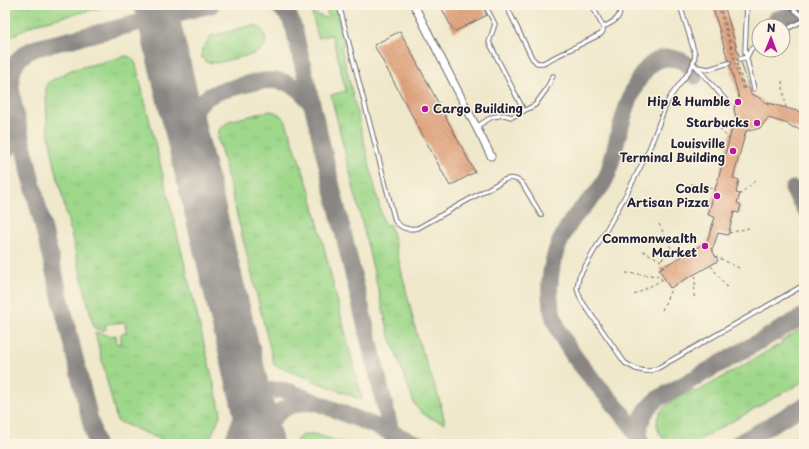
<svg xmlns="http://www.w3.org/2000/svg" width="809" height="449" font-family="'Playpen Sans',sans-serif">
<style>
.grass{fill:url(#grass-tufts);stroke:#607d63}
.lines{fill:none;stroke-linecap:round;stroke-linejoin:round}
.taxiway{stroke:#888583;stroke-width:17}
.runway{stroke:#888583;stroke-width:42}
.building{fill:url(#building-back-hatch)}
.service-casing{stroke:#6a676d;stroke-width:5.5}
.minor-casing{stroke:#6a676d;stroke-width:9}
.path{stroke:#6a676d;stroke-width:1;stroke-dasharray:3 3;stroke-linecap:butt}
.service{stroke:#fff;stroke-width:3.5}
.minor{stroke:#fff;stroke-width:7}
.poi-dot{fill:#b5179e;stroke:#fcf5e5;stroke-width:1.5}
.labels{text-anchor:middle;stroke-width:3;stroke-linejoin:round;paint-order:stroke}
.poi-label{font-size:12px;font-weight:bold;fill:#22223b;stroke:#fcf5e5;text-anchor:end}
</style>
<defs>
<pattern id="grass-tufts" width="24" height="20" patternUnits="userSpaceOnUse"><rect width="24" height="20" fill="#9fd88b"/><path d="M3 7l-1-3M5 7V3M7 7l1-3M15 17l-1-3M17 17v-4M19 17l1-3" fill="none" stroke="#89b979"/></pattern>
<pattern id="building-back-hatch" width="6" height="6" patternUnits="userSpaceOnUse"><rect width="6" height="6" fill="#e3a680"/><path d="M-1 5l2 2M0 0l6 6M5-1l2 2" fill="none" stroke="#b8876a"/></pattern>
</defs>
<rect width="100%" height="100%" fill="#fcf5e5"/>
<filter id="ink" filterUnits="userSpaceOnUse"><feTurbulence type="fractalNoise" baseFrequency=".025" numOctaves="2"/><feDisplacementMap in="SourceGraphic" scale="8" xChannelSelector="R" yChannelSelector="G"/><feConvolveMatrix kernelMatrix="1 2 1 2 8 2 1 2 1" color-interpolation-filters="sRGB"/></filter>
<filter id="wash" filterUnits="userSpaceOnUse"><feTurbulence type="fractalNoise" baseFrequency=".012" numOctaves="4" result="noise"/><feDisplacementMap in="SourceGraphic" scale="16" xChannelSelector="R" yChannelSelector="G"/><feGaussianBlur stdDeviation="0.9" result="paint"/><feColorMatrix in="noise" values="0 0 0 0 0 0 0 0 0 0 0 0 0 0 0 0 0 1.4 0 .05"/><feComposite in="paint" operator="in"/></filter>
<g filter="url(#wash)">
<rect width="100%" height="100%" fill="#efe8cb"/>
<path class="grass" d="M5,5H113L38,23L25,29L14,35L5,44Z
M325,5H335L345,45L341,46L384,225L390,224L418,339L439,398L445,423C432,419 421,416 414,403L389,334L331,95L346,91L332,35L318,38L312,13L329,19Z
M253,25C264,28 267,36 265,47L254,54L216,63L206,62L202,58V49L211,36Z
M126,56C133,57 136,63 137,69L221,413L208,444H172L117,421L95,332L110,336L116,335L117,344H121V334L126,333L125,322L106,324V329L103,331L94,328L55,167L47,125L46,87L47,83L71,70Z
M270,111C278,112 282,116 286,122L310,191L362,400L274,365L218,138L219,130L229,121Z
M804,328V381L692,444H669C664,440 660,436 658,429C652,407 678,399 693,390L695,393L782,343L781,341Z
M804,432V444H782Z
M308,434H314L347,444H296C296,437 303,435 308,434Z"/>
<g class="lines">
<path class="taxiway" d="M278,5L290,18L294,29L394,444
M776,19L804,13
M5,151C13,143 18,135 17,124
M793,189L804,208
M202,200C199,185 195,171 192,157C190,148 187,139 188,130C189,111 203,97 220,91C254,83 288,67 311,104
M640,442C637,425 643,411 656,400L804,316
M96,444L17,120C11,92 1,61 36,48L211,5
M232,444C243,415 251,381 291,392L419,444
M264,444C266,416 286,401 313,403
M640,444C637,438 635,430 631,425C605,389 558,351 551,306C546,276 555,245 572,220C583,205 600,194 607,176C618,148 630,46 676,59C685,61 691,66 695,76
M737,444L804,406"/>
<path class="runway" d="M155,5L262,444"/>
</g>
<g id="blocks">
<path class="building" d="M440,5H482L487,15L454,32Z
M712,5H724L739,56L737,58V60L741,62L751,94L758,97L768,105V103L804,113V125L803,130L789,126V124L768,118L760,128L753,130L746,131L733,178L739,180L736,193L740,194L737,203L741,205L739,213L734,212L728,235L718,233L713,248H711L718,261L670,288L659,269L707,242L715,217L708,215L734,122L738,124L734,110L735,103L739,98L730,66L732,62L728,60Z
M400,31L475,172L450,186L374,45Z"/>
</g>
</g>
<g filter="url(#ink)">
<use href="#blocks" fill-opacity="0" stroke="#6a676d" stroke-width="1"/>
<g class="lines">
<g class="service-casing">
<path id="service" d="M339,5L395,221C402,229 408,230 418,228L504,180C511,177 516,178 522,183L541,215
M359,5H364
M485,5L495,24L489,42L524,111
M506,5L532,58L537,63H543L601,34L603,31V27L592,5
M680,5L695,54C694,73 676,85 668,101C661,116 656,133 649,149C629,193 603,235 579,277L577,289L581,300L625,363L636,369L644,371H650L658,368L804,285
M747,5L745,51L754,89
M789,5L804,18
M603,27C614,22 622,18 620,5
M783,31L804,20
M740,59L747,57L751,49L759,44
M693,63L729,104
M697,67L709,69L729,63
M476,127L492,117L504,115L512,117L535,105L546,90L553,76"/>
</g>
<g class="minor-casing">
<path id="minor" d="M414,5L491,156"/>
</g>
<path class="path" d="M718,5L743,90
M720,5L735,58
M737,63L745,90
M782,81L786,108
M712,120L729,139
M704,155L722,162
M691,184L715,189
M739,195L755,181
M659,224L673,252L660,260
M729,233L749,228
M643,251L660,260L663,267
M715,256L739,268
M711,266L727,287
M626,273L660,276L662,280L664,279
M634,295L662,280
M694,297L696,274
M662,310L672,287"/>
<use href="#service" class="service"/>
<use href="#minor" class="minor"/>
</g>
</g>
<g class="poi-dot">
<circle cx="738" cy="102" r="4"/>
<circle cx="425" cy="109" r="4"/>
<circle cx="757" cy="123" r="4"/>
<circle cx="733" cy="151" r="4"/>
<circle cx="717" cy="196" r="4"/>
<circle cx="705" cy="246" r="4"/>
</g>
<g class="labels">
<g class="poi-label">
<text x="730" y="106">Hip &amp; Humble</text>
<text x="433" y="113" text-anchor="start">Cargo Building</text>
<text x="749" y="127">Starbucks</text>
<text x="725" y="148">Louisville<tspan x="725" dy="14">Terminal Building</tspan></text>
<text x="709" y="193">Coals<tspan x="709" dy="14">Artisan Pizza</tspan></text>
<text x="697" y="243">Commonwealth<tspan x="697" dy="14">Market</tspan></text>
</g>
</g>
<rect width="809" height="449" fill="none" stroke="#fcf5e5" stroke-width="20"/>
<g transform="translate(771 38) rotate(1)"><circle r="19" fill="#fcf5e5" stroke="#a5a1a1"/>
<path d="M0-3L7 15L0 10L-7 15Z" fill="#b5179e"/>
<text y="-6" font-size="11" font-weight="bold" text-anchor="middle" fill="#22223b">N</text>
</g>
</svg>
